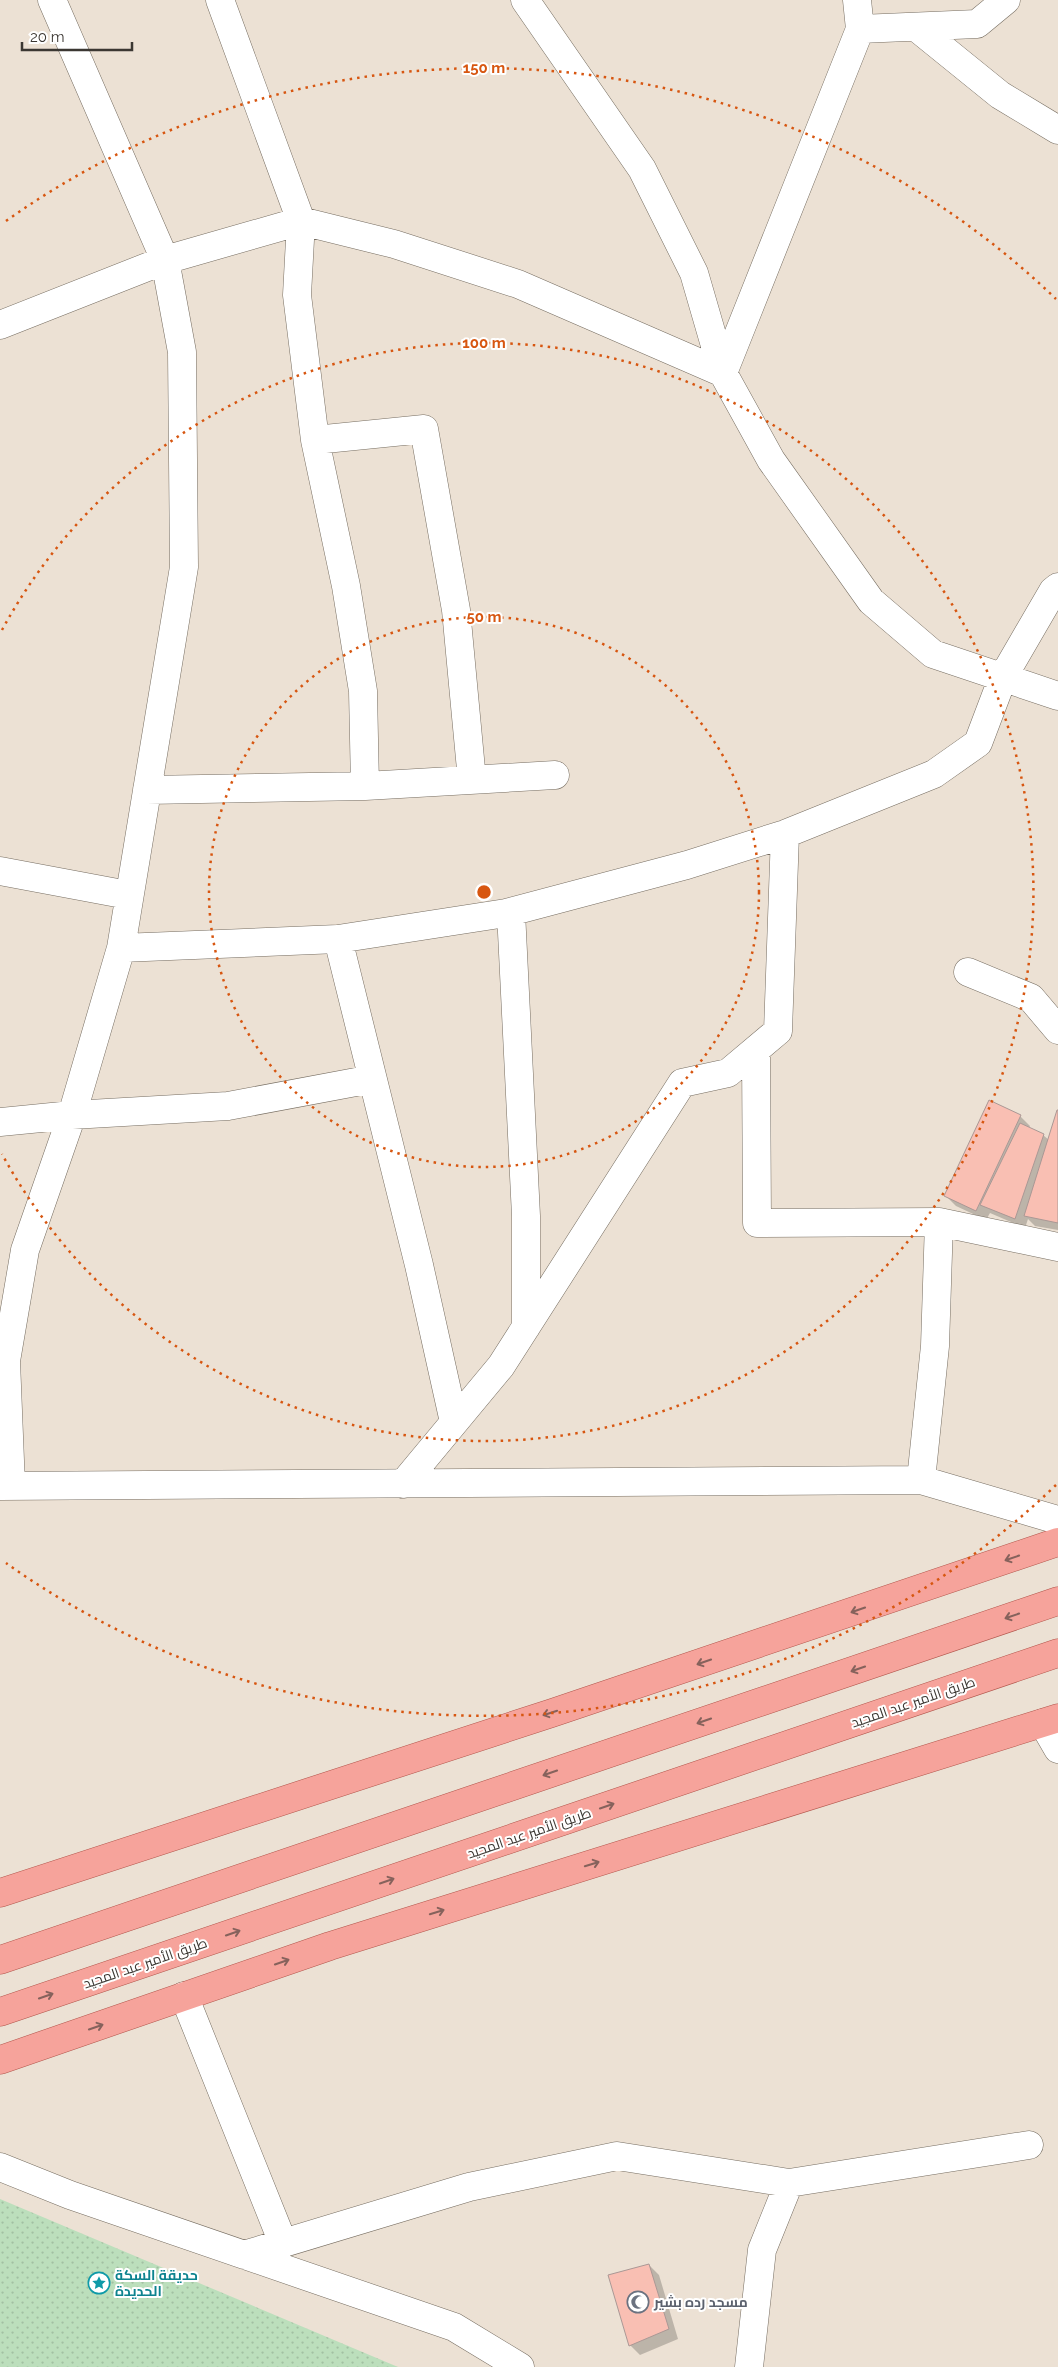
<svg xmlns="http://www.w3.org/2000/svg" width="1058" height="2367" font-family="Raleway,Cairo,sans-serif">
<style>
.park{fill:url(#park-dots)}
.shadow{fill:#0003}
.building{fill:#f9bfb3;stroke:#aa9895}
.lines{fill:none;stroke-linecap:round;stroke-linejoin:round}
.minor-casing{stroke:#766d61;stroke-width:29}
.major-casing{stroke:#b1554b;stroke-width:29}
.minor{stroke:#fff;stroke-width:28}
.major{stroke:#f6a39b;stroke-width:28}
.oneway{stroke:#86625c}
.ring{fill:none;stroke:#d75610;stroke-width:2.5;stroke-dasharray:2.5 5}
.labels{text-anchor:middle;stroke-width:4;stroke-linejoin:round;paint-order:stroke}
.street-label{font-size:14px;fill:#3b3732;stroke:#fff}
.culture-label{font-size:14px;font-weight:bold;fill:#0d838f;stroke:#fff;text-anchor:start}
.worship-label{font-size:14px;font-weight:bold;fill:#5b616d;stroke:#fff;text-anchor:start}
.centre{fill:#d75610;stroke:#fff;stroke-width:2.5}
.ring-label{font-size:15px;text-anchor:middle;font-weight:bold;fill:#d75610;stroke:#fff;stroke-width:4;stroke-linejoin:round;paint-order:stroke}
</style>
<defs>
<pattern id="park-dots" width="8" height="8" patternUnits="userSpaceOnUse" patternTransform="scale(1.25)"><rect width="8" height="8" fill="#bcdfbc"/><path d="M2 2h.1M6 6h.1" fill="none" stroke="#a2c0a2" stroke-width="1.8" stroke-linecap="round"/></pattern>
</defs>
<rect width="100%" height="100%" fill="#ece1d4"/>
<path class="park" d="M0,2199L398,2367H0Z"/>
<path class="shadow" d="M1058,1111V1230L1035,1226L1028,1219L1025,1228L990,1213L986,1220L956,1206L946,1196L1020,1116L1030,1126L1029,1128L1043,1135L1049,1140Z
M649,2265L659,2275L678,2339L640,2355L630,2345Z"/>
<path class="building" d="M989,1100L1021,1115L976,1211L944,1196Z
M1057,1110H1058V1223L1024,1216Z
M1020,1123L1044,1134L1015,1219L980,1205Z
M649,2264L669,2329L629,2346L608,2275Z"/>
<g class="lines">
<g class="minor-casing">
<path id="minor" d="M220,0L301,221L297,295L315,440L346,586L363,691L365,786
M525,0L642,169L694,273L723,373
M916,27L1000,95L1058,130
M860,29L977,24L1006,0
M0,325L165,260L301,221L394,244L518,284L723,373L771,460L871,601L933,654L1058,696
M723,373L860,29L857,0
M315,440L424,429L456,610L472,780
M147,790L365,786L555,775
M0,871L128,895
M511,912L526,1216V1327
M338,939L419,1265L454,1422
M121,948L338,939L506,913L687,865L785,834L934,774L978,743L1003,677L1053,591L1058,587
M968,972L1031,998L1058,1030
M756,1051L757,1223L939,1222L1058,1247
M0,1122L72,1115L228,1106L372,1079
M921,1480L935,1346L939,1222
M403,1484L501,1366L682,1083L728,1073L778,1031L785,834
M0,1486L921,1480L1058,1520
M11,1486L6,1361L25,1250L72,1115L121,948L184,567L182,352L165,260L52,0
M1043,1723L1058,1749
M184,1996L283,2243
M0,2167L70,2195L454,2327L520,2367
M244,2255L469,2187L617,2156L789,2183L1029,2145
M749,2367L762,2250L789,2183"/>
</g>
<g class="major-casing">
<path id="major" d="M0,1893L552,1713L1058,1542
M0,1960L1058,1601
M0,2012L1058,1653
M0,2060L330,1946L1058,1718"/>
</g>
<use href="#minor" class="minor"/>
<use href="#major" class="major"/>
</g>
<defs><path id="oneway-shaft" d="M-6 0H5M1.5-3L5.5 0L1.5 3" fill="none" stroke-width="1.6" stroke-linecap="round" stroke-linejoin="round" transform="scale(1.25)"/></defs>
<g class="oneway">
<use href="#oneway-shaft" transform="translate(1012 1558) rotate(161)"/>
<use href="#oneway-shaft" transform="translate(858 1610) rotate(161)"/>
<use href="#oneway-shaft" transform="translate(1012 1616) rotate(161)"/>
<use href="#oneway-shaft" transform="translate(704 1662) rotate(161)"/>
<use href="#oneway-shaft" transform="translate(858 1669) rotate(161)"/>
<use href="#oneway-shaft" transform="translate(550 1713) rotate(162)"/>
<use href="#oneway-shaft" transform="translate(704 1721) rotate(161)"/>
<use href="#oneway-shaft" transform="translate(550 1773) rotate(161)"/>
<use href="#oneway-shaft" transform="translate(607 1806) rotate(-19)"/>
<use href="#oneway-shaft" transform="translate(592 1864) rotate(-17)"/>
<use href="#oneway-shaft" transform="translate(387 1881) rotate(-19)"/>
<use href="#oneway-shaft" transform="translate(437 1912) rotate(-17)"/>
<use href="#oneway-shaft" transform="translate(233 1933) rotate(-19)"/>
<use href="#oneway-shaft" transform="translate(282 1962) rotate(-19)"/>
<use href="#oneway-shaft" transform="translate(46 1996) rotate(-19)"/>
<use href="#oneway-shaft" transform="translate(96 2027) rotate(-19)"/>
</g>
<g class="ring">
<circle cx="484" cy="892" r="275"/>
<path d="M2 630A549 549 0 1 1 2 1154"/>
<path d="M1056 1485A824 824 0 0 1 6 1563M6 221A824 824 0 0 1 1056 299"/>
</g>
<defs>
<g id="sight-ring" transform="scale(1.125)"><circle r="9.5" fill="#fff" stroke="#0f9aa8" stroke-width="1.5"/><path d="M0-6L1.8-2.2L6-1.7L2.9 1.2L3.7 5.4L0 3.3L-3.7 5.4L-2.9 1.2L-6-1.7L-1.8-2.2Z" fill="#0f9aa8"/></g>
<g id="mosque-ring" transform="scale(1.125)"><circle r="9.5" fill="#fff" stroke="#6b7280" stroke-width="1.5"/><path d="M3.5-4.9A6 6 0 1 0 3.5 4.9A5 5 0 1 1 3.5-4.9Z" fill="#6b7280"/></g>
</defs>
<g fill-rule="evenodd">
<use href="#sight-ring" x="99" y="2283"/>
<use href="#mosque-ring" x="638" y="2302"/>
</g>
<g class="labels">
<g class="street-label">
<text transform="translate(913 1702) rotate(-19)" y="5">طريق الأمير عبد المجيد</text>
<text transform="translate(529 1833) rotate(-19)" y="5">طريق الأمير عبد المجيد</text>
<text transform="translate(145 1963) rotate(-19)" y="5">طريق الأمير عبد المجيد</text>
</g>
<g class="culture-label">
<text x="115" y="2280">حديقة السكة<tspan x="115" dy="16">الحديدة</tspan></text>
</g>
<g class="worship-label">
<text x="654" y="2307">مسجد رده بشير</text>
</g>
</g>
<circle cx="484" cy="892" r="8" class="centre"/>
<g class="ring-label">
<text x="484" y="73">150 m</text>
<text x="484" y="348">100 m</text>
<text x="484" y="622">50 m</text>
</g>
<path d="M22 42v8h110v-8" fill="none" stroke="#3b3732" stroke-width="2.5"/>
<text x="30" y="42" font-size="15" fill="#3b3732" stroke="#ffffff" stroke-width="4" paint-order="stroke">20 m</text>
</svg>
